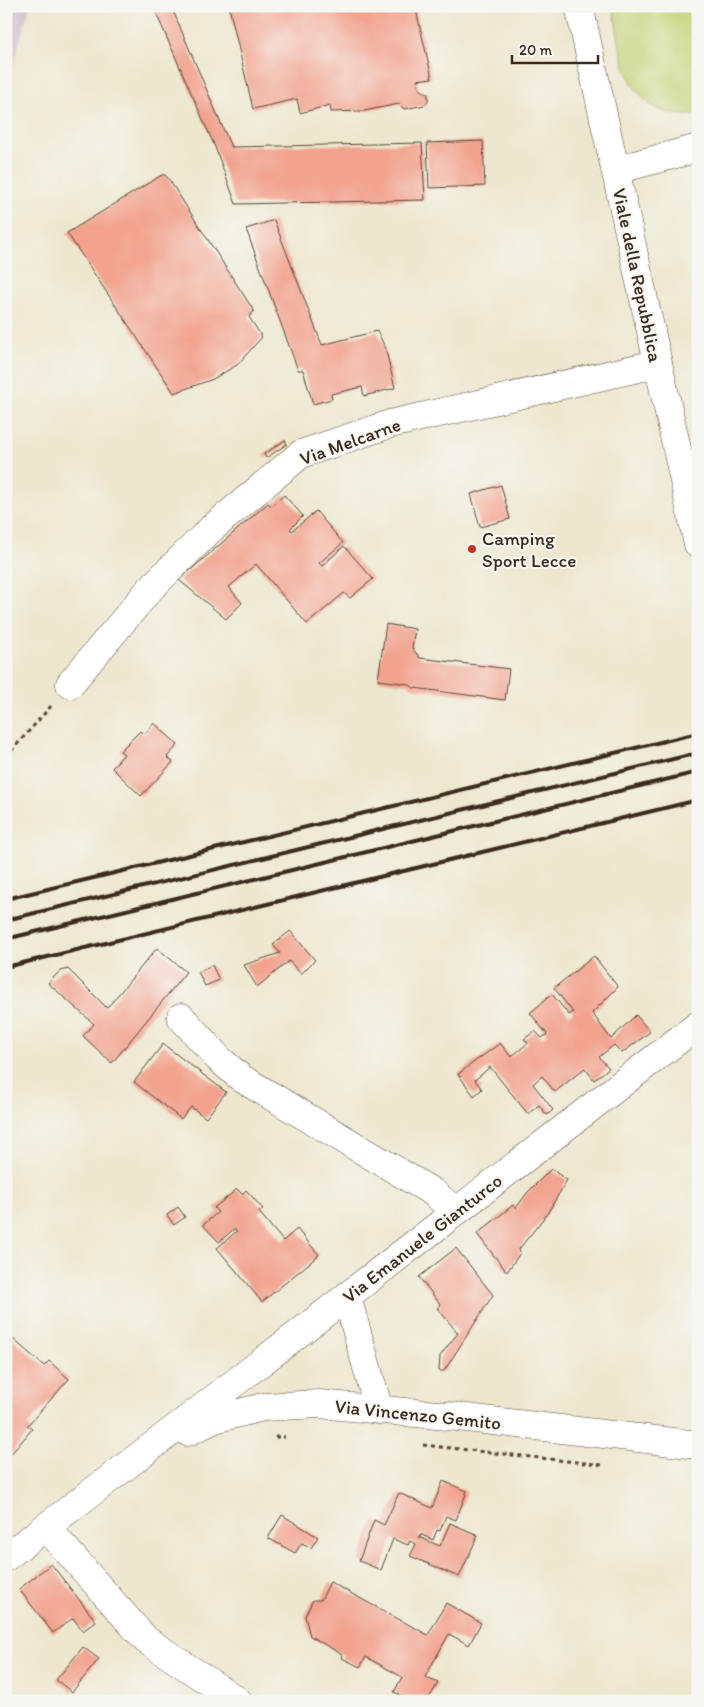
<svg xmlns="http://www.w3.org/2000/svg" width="704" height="1707" font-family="Itim,sans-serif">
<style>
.industrial{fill:#d1bdcb}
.green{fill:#c3d173;stroke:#7f7e48}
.building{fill:#f2a28d}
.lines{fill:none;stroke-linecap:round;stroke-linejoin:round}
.minor-casing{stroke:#564638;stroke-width:29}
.major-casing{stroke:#564638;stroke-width:29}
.path{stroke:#564638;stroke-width:3;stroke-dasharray:4 4;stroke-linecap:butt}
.minor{stroke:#fff;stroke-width:28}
.major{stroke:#fff;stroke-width:28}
.rail{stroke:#3b2a1e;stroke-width:4}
.poi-dot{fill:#c8321e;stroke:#f6f6f2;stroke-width:2}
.labels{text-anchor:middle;stroke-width:4;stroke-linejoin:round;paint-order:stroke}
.street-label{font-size:19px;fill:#3b2a1e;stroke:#f6f6f2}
.poi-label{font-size:19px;fill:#3b2a1e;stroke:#f6f6f2;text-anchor:start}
</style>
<rect width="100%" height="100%" fill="#f6f6f2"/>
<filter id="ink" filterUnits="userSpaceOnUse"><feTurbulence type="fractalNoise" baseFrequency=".02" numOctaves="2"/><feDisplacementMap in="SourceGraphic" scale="10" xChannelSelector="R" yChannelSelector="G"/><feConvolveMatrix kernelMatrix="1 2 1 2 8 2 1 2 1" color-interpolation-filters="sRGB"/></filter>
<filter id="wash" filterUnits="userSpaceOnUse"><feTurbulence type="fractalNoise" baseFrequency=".0096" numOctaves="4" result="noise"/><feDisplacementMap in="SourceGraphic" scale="20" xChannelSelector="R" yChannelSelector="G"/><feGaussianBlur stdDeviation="1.12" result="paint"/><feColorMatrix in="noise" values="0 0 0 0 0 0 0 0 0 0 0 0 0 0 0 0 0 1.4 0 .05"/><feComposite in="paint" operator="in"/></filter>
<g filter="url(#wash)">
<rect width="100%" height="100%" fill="#ede7ce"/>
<path class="industrial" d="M6,6H30L6,91Z"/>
<path class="green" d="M613,6H698V113C685,117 673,115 660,110C622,93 620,43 613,6Z"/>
<g id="blocks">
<path class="building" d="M153,6H171L231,147L422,143L425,200L236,204L215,147Z
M232,6H415L432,78L417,80L419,89L428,94V101L425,105L404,109L399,104L364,111L331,112L330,105L300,113L297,99L253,109L229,7Z
M483,141L485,186L429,188L427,143Z
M162,175H165L168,178L254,311L249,317L262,337L237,365L213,379L174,393L67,233Z
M274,220L322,345L377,331L385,347L395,388L364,396L362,387L331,394L332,399L313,404L303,370H298L246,229Z
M285,440L287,444L266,458L264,454Z
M501,485L510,519L480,527L471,494Z
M284,495L303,516L290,529L292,531L316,511L343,543L319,563L322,566L344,546L373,579L350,598L344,593L307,624L256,564L229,587L242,603L226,619L179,580L268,503L271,506Z
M386,624L415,629L412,648L420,658L509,669L505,700L414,688L408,684L378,680Z
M154,723L178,745L167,757L173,762L141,796L112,768L124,754L120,751L140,731L144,735Z
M290,931L315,960L301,974L289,961L257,987L244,965L280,953L273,945Z
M157,948L186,972L112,1063L83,1036L94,1024L48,983L60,971L68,969L107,1008Z
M594,956L618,987L592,1013L611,1039L636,1015L650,1032L622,1053L614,1045L599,1057L609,1068L594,1080L585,1068L555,1092L542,1076L533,1084L553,1110L547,1115L539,1105L528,1114L490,1067L475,1080L482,1089L474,1096L458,1074L500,1043L511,1057L528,1043L524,1039L535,1031L542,1038L547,1034L530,1013L552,994L569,1015L573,1012L554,988Z
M212,965L219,980L205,986L198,972Z
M163,1044L226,1092L206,1118L191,1107L181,1119L134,1082Z
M551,1169L567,1180L547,1214L519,1249L520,1253L507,1272L477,1234L513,1205L516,1208L527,1193Z
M237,1189L242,1194L246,1190L263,1209L259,1212L283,1241L297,1229L319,1255L262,1302L217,1248L237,1231L234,1229L219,1242L203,1225L218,1212L214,1208Z
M178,1207L185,1217L174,1225L167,1215Z
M456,1248L493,1295L444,1371H439L440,1356L458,1333L437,1308L441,1305L419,1277Z
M6,1333L44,1366L49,1361L69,1379L27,1426L32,1429L6,1460Z
M443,1481L467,1491L456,1520L446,1516L440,1531L437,1530L433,1540L420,1534L419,1537L440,1546L450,1523L478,1535L459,1577L410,1556L416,1544L410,1541L408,1545L393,1539L381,1570L359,1561L374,1520L384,1525L399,1493L432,1508Z
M282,1515L318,1537L311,1548L302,1543L295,1553L268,1538Z
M51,1564L96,1621L83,1631L73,1618L53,1633L19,1589Z
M330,1582L428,1635L446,1603L481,1623L469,1645L449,1634L425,1677L438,1683L431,1695L424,1701H411L394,1692L402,1677L366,1657L360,1667L342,1658L343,1655L310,1636L305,1616L313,1600H321Z
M83,1647L99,1659L72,1692L56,1680Z"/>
</g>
</g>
<g filter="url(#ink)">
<use href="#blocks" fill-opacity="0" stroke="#564638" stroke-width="1"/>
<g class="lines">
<g class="minor-casing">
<path id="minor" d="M616,170L698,148
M70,684L150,589L212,528L301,454L390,424L656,364
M181,1017L219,1059L241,1078L434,1193L455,1211
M347,1297L379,1410
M188,1432L215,1419L263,1407L319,1404L458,1417L698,1445
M46,1527L146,1640L238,1701
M6,1557C239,1382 467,1202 698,1025"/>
</g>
<g class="major-casing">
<path id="major" d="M579,6C620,185 657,365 698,544"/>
</g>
<path class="path" d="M6,757L52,705
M275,1437H285
M423,1445L603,1465"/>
<use href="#minor" class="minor"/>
<use href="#major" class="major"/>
<path class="rail" d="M6,899L698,733
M6,920L698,753
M6,939L698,772
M6,967L698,800"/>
</g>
</g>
<circle class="poi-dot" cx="472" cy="549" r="5"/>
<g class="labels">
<g class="street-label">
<text transform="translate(638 275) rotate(78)" y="7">Viale della Repubblica</text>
<text transform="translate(350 441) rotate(-20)" y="7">Via Melcarne</text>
<text transform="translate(422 1238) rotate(-38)" y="7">Via Emanuele Gianturco</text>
<text transform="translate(418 1414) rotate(6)" y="7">Via Vincenzo Gemito</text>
</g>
<g class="poi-label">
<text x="482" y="545">Camping<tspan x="482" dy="22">Sport Lecce</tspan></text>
</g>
</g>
<rect width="704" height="1707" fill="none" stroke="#f6f6f2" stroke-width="25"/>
<path d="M512 55v8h86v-8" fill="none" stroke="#3b2a1e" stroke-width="2.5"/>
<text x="519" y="55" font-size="15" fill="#3b2a1e" stroke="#f6f6f2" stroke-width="4" paint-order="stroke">20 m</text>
</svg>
